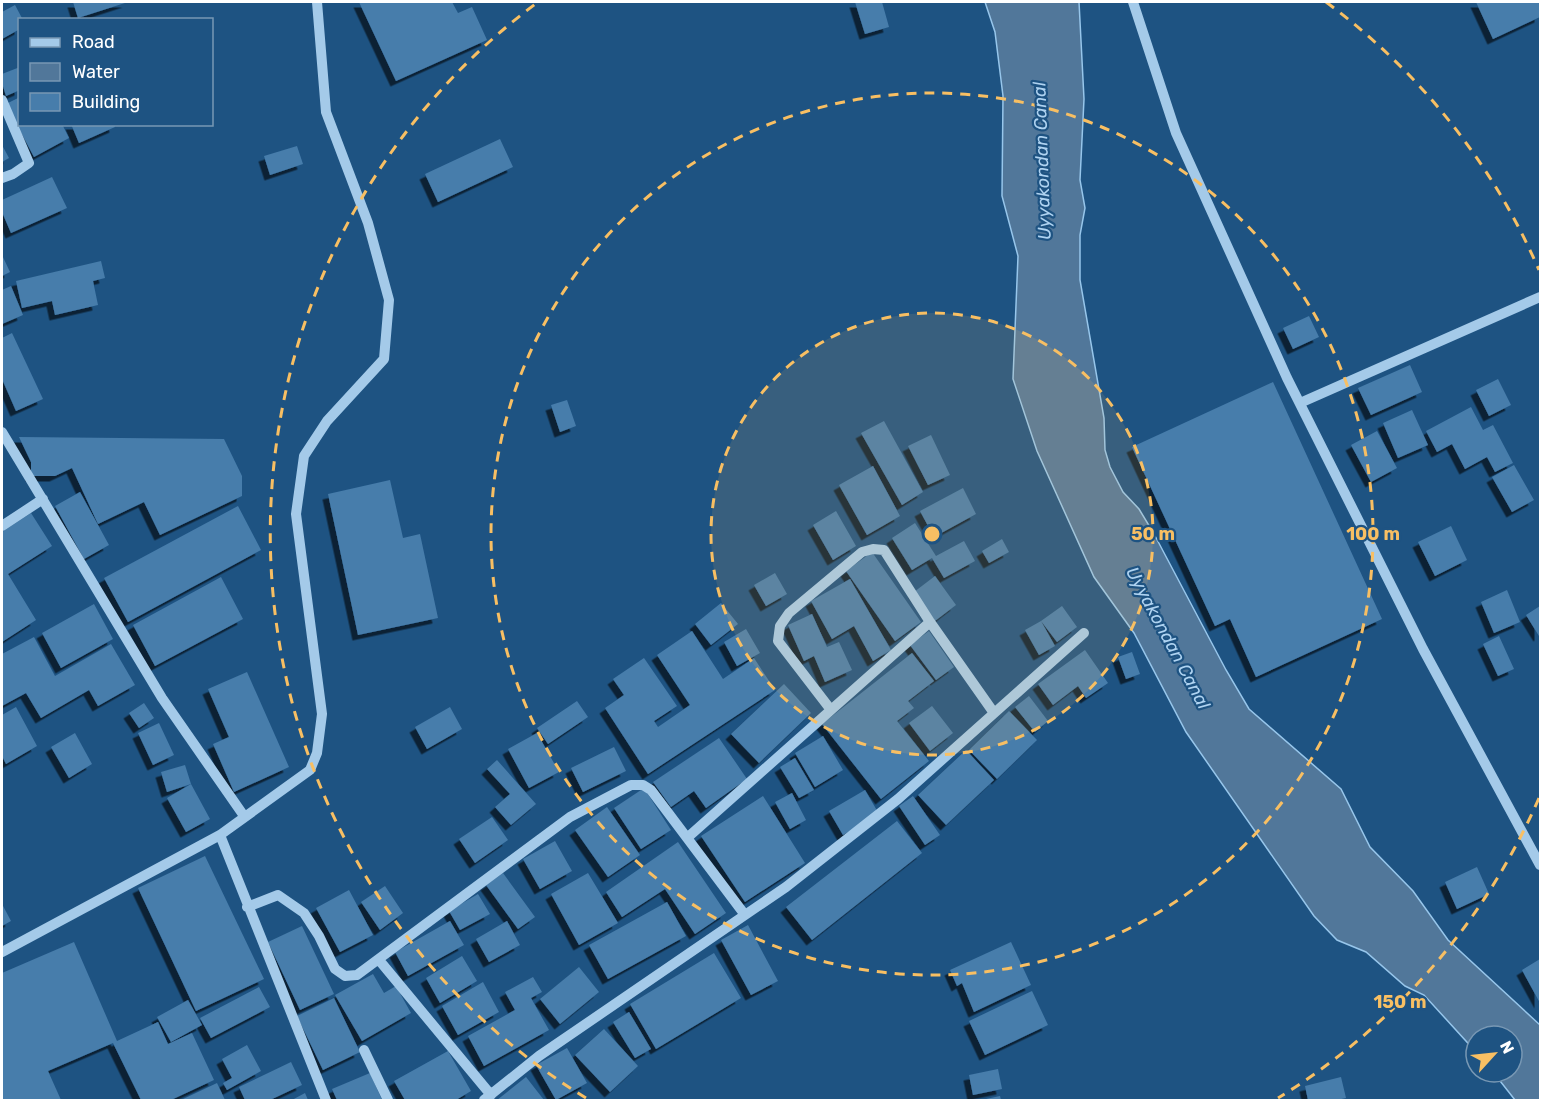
<svg xmlns="http://www.w3.org/2000/svg" width="1542" height="1102" font-family="Rubik,sans-serif">
<style>
.water{fill:#51779a;stroke:#97c6eb;stroke-width:1.5}
.building{fill:#477dab;filter:url(#shadow)}
.lines{fill:none;stroke-linecap:round;stroke-linejoin:round}
.minor{stroke:#a4cae9;stroke-width:10}
.ring{fill:none;stroke:#f8bf63;stroke-width:3;stroke-dasharray:10 8}
.labels{text-anchor:middle;stroke-width:4.5;stroke-linejoin:round;paint-order:stroke}
.water-label{font-size:18px;font-style:italic;fill:#afd3f1;stroke:#1e5382}
.centre{fill:#f8bf63;stroke:#1e5382;stroke-width:3}
.ring-label{font-size:18px;text-anchor:middle;font-weight:bold;fill:#f8bf63;stroke:#1e5382;stroke-width:4.5;stroke-linejoin:round;paint-order:stroke}
</style>
<defs>
<filter id="shadow"><feDropShadow dx="-5.5" dy="5.5" stdDeviation="0" flood-color="#0009"/></filter>
</defs>
<rect width="100%" height="100%" fill="#1e5382"/>
<path class="water" d="M985,2H1079L1084,99L1080,180L1085,208L1080,235V280L1104,418L1105,450L1110,467L1123,492L1139,509L1153,532L1226,670L1249,709L1341,789L1370,847L1413,891L1448,940L1540,1025V1100H1515L1493,1072H1512V1036H1476V1052L1424,995L1405,986L1366,952L1337,940L1314,916L1186,732L1134,633L1094,577L1037,451L1013,379L1018,256L1002,196L1003,96L995,32Z"/>
<path class="building" d="M73,2H128L78,18Z
M359,2H452L458,13L472,7L487,40L396,81Z
M855,2H882L889,27L865,34Z
M1476,2H1540V17L1493,39Z
M15,5L23,20H20V29L2,39V12Z
M20,67V90L6,96L2,83V74Z
M20,97V124H62L69,138L34,157L6,104Z
M71,124H114L115,127L79,143Z
M500,139L513,167L438,202L425,174Z
M2,145L9,158L2,162Z
M297,146L303,164L270,175L264,156Z
M52,177L67,208L11,233L2,212V200Z
M2,255L10,272L2,276Z
M101,261L105,278L93,281L98,305L55,315L52,301L22,308L16,281Z
M11,286L23,315L2,324V290Z
M1309,316L1319,337L1293,349L1283,328Z
M12,333L43,399L16,411L2,379V338Z
M1410,365L1422,392L1371,415L1358,388Z
M1498,379L1511,405L1489,416L1476,390Z
M1273,382L1382,619L1256,677L1230,619L1215,626L1132,447Z
M567,400L576,426L560,432L551,405Z
M1471,407L1483,430L1493,425L1513,463L1495,472L1487,457L1465,469L1452,444L1437,452L1426,431Z
M1412,410L1428,445L1398,458L1383,423Z
M884,421L923,492L902,505L861,433Z
M1377,431L1397,468L1371,482L1351,445Z
M931,435L950,475L928,485L908,446Z
M19,437L224,439L242,476V496L160,535L144,502L98,524L72,468L55,476H31V462Z
M1514,465L1534,500L1512,512L1492,477Z
M873,466L900,516L867,535L839,485Z
M390,480L403,538L420,534L438,618L358,635L328,494Z
M963,488L976,514L934,537L920,511Z
M80,492L109,545L84,559L55,506Z
M238,506L261,550L128,622L104,578Z
M836,511L856,546L833,560L813,525Z
M31,513L52,546L8,574L36,620L2,642V532Z
M915,523L936,556L964,541L975,561L944,578L932,558L912,570L892,538Z
M1451,526L1467,560L1435,576L1418,542Z
M1002,539L1009,552L989,563L982,551Z
M872,552L921,622L895,641L846,571Z
M775,573L787,594L766,606L754,585Z
M935,576L956,605L935,621L914,592Z
M221,577L243,619L155,666L133,625Z
M850,579L891,650L873,661L854,626L832,639L811,601Z
M1507,590L1520,622L1494,633L1481,602Z
M721,603L738,624L711,645L695,624Z
M94,604L113,639L61,668L42,633Z
M1062,606L1077,627L1057,642L1041,621Z
M1540,606V635L1539,636L1526,615Z
M812,614L827,647L839,642L852,670L825,682L814,656L804,661L788,625Z
M1041,621L1055,646L1039,655L1025,630Z
M746,629L760,653L737,666L724,642Z
M692,631L723,679L754,658L775,690L648,774L605,708L624,695L613,679L644,658L677,706L654,721L658,727L690,705L657,655Z
M929,631L954,667L936,680L910,645Z
M1499,636L1514,669L1498,676L1483,644Z
M34,637L55,676L111,644L135,685L98,706L89,690L41,718L26,693L2,706V654Z
M1085,650L1108,683L1086,698L1078,686L1053,705L1038,684Z
M1132,652L1140,674L1126,679L1118,657Z
M912,653L934,681L908,701L914,708L897,721L929,761L881,799L822,724Z
M247,672L289,767L234,792L213,744L229,737L208,689Z
M784,684L811,713L759,763L731,734Z
M1029,696L1048,721L1035,732L1015,707Z
M577,701L588,717L548,744L537,728Z
M144,703L154,718L139,728L129,713Z
M932,706L953,733L930,751L909,723Z
M16,707L37,746L6,764L2,756V715Z
M450,707L462,729L427,749L415,727Z
M1009,711L1037,740L997,779L969,750Z
M159,723L174,755L153,765L138,733Z
M75,733L92,764L69,778L51,747Z
M537,733L559,772L529,788L508,749Z
M823,736L843,770L815,787L795,753Z
M719,738L747,779L706,808L694,791L671,807L653,782Z
M614,747L626,771L583,792L571,768Z
M966,750L994,780L946,825L918,795Z
M795,758L814,790L799,798L780,767Z
M497,760L536,804L511,825L495,807L510,794L487,769Z
M185,765L191,784L167,792L161,772Z
M191,784L210,819L186,832L167,798Z
M644,788L671,830L641,849L614,808Z
M865,790L879,814L843,835L829,811Z
M792,793L806,820L790,829L775,802Z
M763,796L805,863L745,902L701,836Z
M913,796L940,835L925,845L899,806Z
M607,807L640,855L608,877L575,830Z
M492,817L508,840L475,863L459,839Z
M897,821L922,853L812,940L786,907Z
M555,841L572,871L540,889L523,859Z
M678,842L726,913L695,934L665,889L622,917L606,892Z
M205,856L264,979L196,1011L138,888Z
M1477,867L1489,894L1457,909L1445,882Z
M503,873L535,917L518,929L486,885Z
M588,873L618,923L579,945L551,894Z
M385,886L403,913L380,930L361,902Z
M349,890L373,935L340,952L316,908Z
M478,894L490,914L460,930L449,911Z
M667,902L686,936L608,979L589,945Z
M2,904L11,921L2,926Z
M450,921L464,945L408,976L395,952Z
M507,921L520,945L489,962L476,939Z
M748,925L778,981L751,995L721,940Z
M302,926L334,994L300,1010L268,942Z
M74,942L117,1041L158,1022L168,1044L192,1033L214,1080L171,1100H141L113,1043L48,1071L61,1100H2V973Z
M1011,942L1031,985L974,1012L962,983L957,986L950,970Z
M714,953L741,998L656,1049L630,1004Z
M462,956L477,981L440,1003L426,978Z
M1540,959V1003L1522,970Z
M579,967L599,992L560,1024L540,999Z
M373,974L384,993L396,986L411,1013L362,1041L335,995Z
M533,977L542,992L531,998L549,1030L484,1066L468,1036L515,1010L505,992Z
M483,982L499,1012L458,1035L442,1006Z
M259,987L270,1007L211,1038L200,1018Z
M1032,991L1048,1025L985,1055L969,1021Z
M334,998L360,1052L323,1070L297,1016Z
M188,1000L202,1025L171,1042L157,1017Z
M629,1012L651,1049L635,1058L613,1022Z
M604,1029L638,1066L610,1092L575,1055Z
M247,1045L261,1071L227,1090L223,1083L232,1078L222,1059Z
M567,1048L587,1083L556,1100L536,1065Z
M448,1051L471,1091L456,1100H405L394,1081Z
M291,1062L302,1085L270,1100H245L239,1087Z
M998,1069L1002,1089L973,1095L969,1075Z
M370,1073L382,1100H337L332,1089Z
M526,1077L544,1100H497Z
M1341,1077L1346,1098L1337,1100H1308L1305,1086Z
M217,1083L225,1100H181Z
M305,1093L308,1100H292Z
M1000,1096L1001,1100H986V1099Z"/>
<g class="lines">
<path class="minor" d="M1133,2L1176,133L1287,378L1423,649L1540,865
M2,100L29,163L13,174L2,178
M1300,403L1540,297
M2,432L162,698L244,816
M2,526L43,499
M831,710L778,641L780,626L789,613L862,552L873,549L884,550L930,622L994,713
M220,835L326,1100
M687,838L930,622
M247,907L278,895L304,913L319,936L335,969L345,976L357,975L570,817L631,785H643L651,790L745,915
M2,952L220,835L310,770L317,753L322,714L296,514L304,456L327,421L384,359L389,300L368,223L326,112L317,2
M379,960L491,1095
M364,1050L388,1100
M484,1100L539,1056L786,887L898,799L1084,633"/>
</g>
<circle cx="932" cy="534" r="221" fill="#f8bf63" fill-opacity=".12"/>
<g class="ring">
<circle cx="932" cy="534" r="221"/>
<circle cx="932" cy="534" r="441"/>
<path d="M1539 798A662 662 0 0 1 1278 1098M586 1098A662 662 0 0 1 538 2M1326 2A662 662 0 0 1 1539 270"/>
</g>
<g class="labels">
<g class="water-label">
<text transform="translate(1042 161) rotate(-92)" y="6">Uyyakondan Canal</text>
<text transform="translate(1168 638) rotate(62)" y="6">Uyyakondan Canal</text>
</g>
</g>
<circle cx="932" cy="534" r="9" class="centre"/>
<g class="ring-label">
<text x="1153" y="540">50 m</text>
<text x="1373" y="540">100 m</text>
<text x="1400" y="1008">150 m</text>
</g>
<rect width="1542" height="1102" fill="none" stroke="#ffffff" stroke-width="6"/>
<rect x="18" y="18" width="195" height="108" fill="#1e5382" stroke="#7898b4" stroke-width="1.5"/>
<rect x="30" y="38" width="30" height="9" fill="#a4cae9" stroke="#7898b4" stroke-width="1.5"/>
<text x="72" y="48" font-size="18" fill="#ffffff">Road</text>
<rect x="30" y="63" width="30" height="18" fill="#51779a" stroke="#7898b4" stroke-width="1.5"/>
<text x="72" y="78" font-size="18" fill="#ffffff">Water</text>
<rect x="30" y="93" width="30" height="18" fill="#477dab" stroke="#7898b4" stroke-width="1.5"/>
<text x="72" y="108" font-size="18" fill="#ffffff">Building</text>
<g transform="translate(1494 1054) rotate(63)"><circle r="28" fill="#1e5382" stroke="#7898b4" stroke-width="1.5"/>
<path d="M0-4.5L10 22L0 15L-10 22Z" fill="#f8bf63"/>
<text y="-9" font-size="16" font-weight="bold" text-anchor="middle" fill="#ffffff">N</text>
</g>
</svg>
